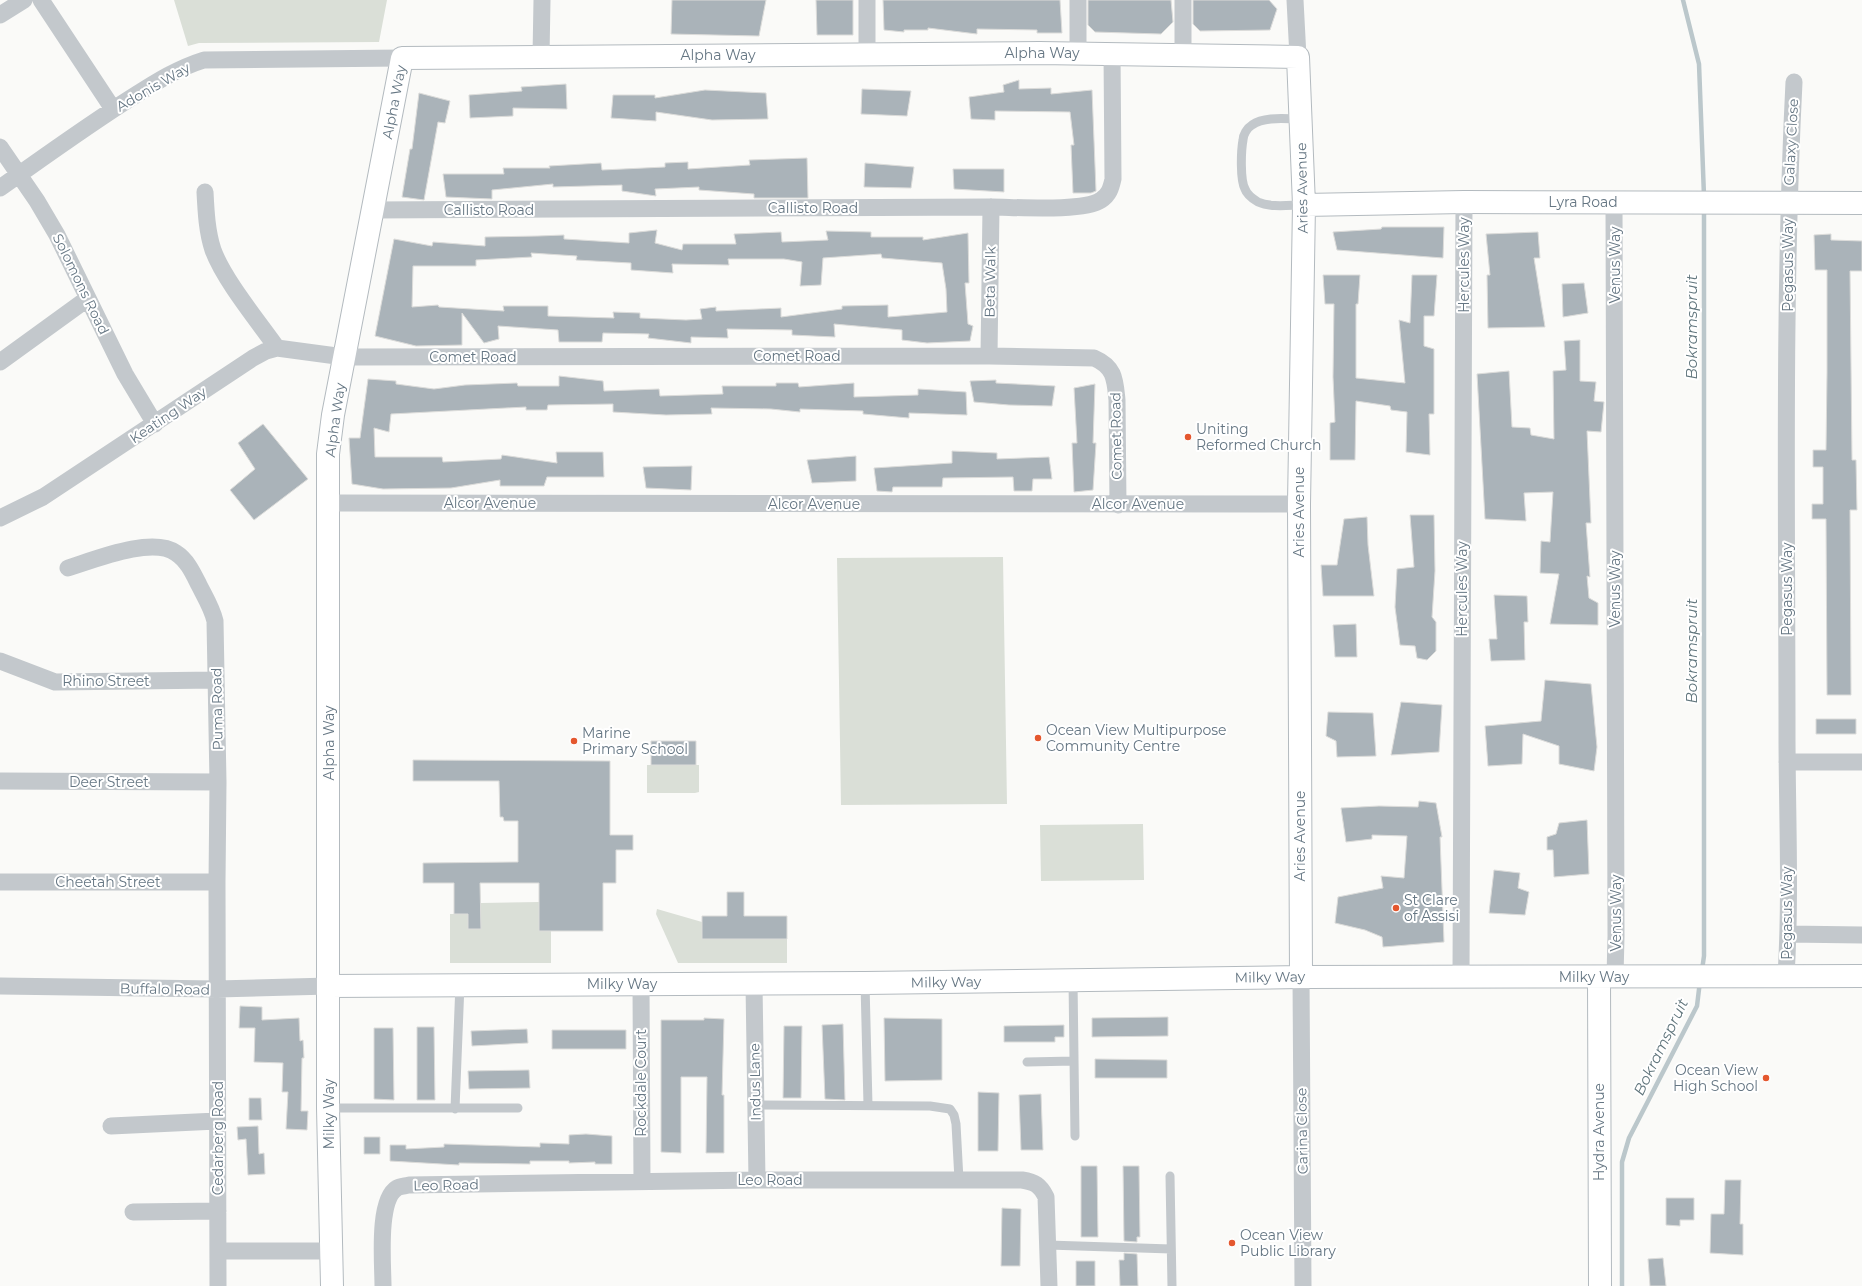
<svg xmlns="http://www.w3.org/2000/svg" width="1862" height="1286" font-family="Montserrat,sans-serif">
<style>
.green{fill:#dadfd7}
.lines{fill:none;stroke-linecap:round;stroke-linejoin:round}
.stream{stroke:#bbc7cb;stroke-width:4.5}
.building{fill:#aab3b9;stroke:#dcdcda;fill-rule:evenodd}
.secondary-casing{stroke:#b3babf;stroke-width:24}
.lane{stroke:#c3c8cc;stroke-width:9}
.street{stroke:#c3c8cc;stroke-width:17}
.secondary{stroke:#fff;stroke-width:22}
.poi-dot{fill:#e4572e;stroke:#fff;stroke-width:1.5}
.labels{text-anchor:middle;stroke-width:4;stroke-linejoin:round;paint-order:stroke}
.street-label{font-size:14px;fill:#657683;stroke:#fff}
.poi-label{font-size:14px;fill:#657683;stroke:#fff;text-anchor:start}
.water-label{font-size:15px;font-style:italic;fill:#60757c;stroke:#fff}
</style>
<rect width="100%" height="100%" fill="#fafaf8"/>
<path class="green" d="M174,0H387L379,42L199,43L188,46Z
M1003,557L1007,804L841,805L837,558Z
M647,765H699V792L695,793H647Z
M1143,824L1144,880L1041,881L1040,825Z
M539,902L551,931V963H450V914H468V929H481V903Z
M657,909L702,922L703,939H787V963H678L656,914Z"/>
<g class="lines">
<path class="stream" d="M1683,0L1699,64L1704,196
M1702,970L1704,956V208
M1622,1286V1162L1629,1138L1697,1006L1700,981"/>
</g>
<path class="building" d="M672,0H766L759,36L671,34Z
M816,0H853V35H817Z
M883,0H1060L1062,33H1037V30L977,29V34L928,28V30H904V32L884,30Z
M1088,0H1171L1173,22L1161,34L1095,32L1088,25Z
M1193,0H1269L1277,9L1270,30L1200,31L1193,24Z
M1019,80V89L1051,88V94L1092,90L1096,191L1091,193H1073L1071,145H1074L1070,112L995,111V120L971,119L969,97L1004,92L1003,85Z
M566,84L567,109L513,108V116L470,118L469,95L522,91L521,87Z
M862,89L911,91L907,116L861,114Z
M705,90L766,93L768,119L712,120L656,112V121L611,118L613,95H655V98Z
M419,93L450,101L445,123L438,122L424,200L402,197L410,149H412Z
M807,158L808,198H754V194L699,190V187L655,189L656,196L622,191V185L553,187V184L492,190V199L446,197L443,174H504L503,168H550L549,166L601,163L602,170L665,167V163L688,162V169L750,165L749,160Z
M865,163L914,167L911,188L864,187Z
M953,169H1004V192L954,189Z
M1382,227H1444L1443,258L1337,250L1333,232L1381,229Z
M657,230L655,243L682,250L683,244H736L734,234L781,232L782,242L828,240L826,231L871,232V237H923V240L968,233L969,283H965L968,324L973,326L970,341L927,343L902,340V330L834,324L835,337L792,335V330L727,329L728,338L691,337V343L648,338L649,334L603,333L602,342H559L558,330L498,326L499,339L484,343L462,313V345L416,346L375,336L394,239L432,246L433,242L485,246V237L538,236L564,235V239L629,243V233ZM531,253L577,256L576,260L631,263V270L673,273L672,264L729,265L728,259H784L802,262L800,286L821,285L823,258L881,254L882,258L942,263L946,289L947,312L888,317V305L842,306V309L781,317V308L716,311V307L700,309L702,319L686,320L640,318V313L613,312L614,318L548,316V306H503L504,311L439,307L438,305L412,307L413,266H476V260L532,257Z
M1538,232L1540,258H1534L1545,327L1488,328L1487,275H1490L1486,234Z
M1831,234V240L1862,241V271H1850L1852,460H1856L1857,510H1850L1851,695H1827L1826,519H1812V504H1823V467H1813V450H1826L1827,373V270H1815L1814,235Z
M1323,275H1360L1358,304H1356V378L1405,383L1399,320L1410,323L1412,275H1437L1434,316H1424V346L1434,349V414H1429L1430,455L1406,452L1407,412L1391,410L1390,406L1356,401L1355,460H1330V423L1335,422L1333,377L1334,304H1325Z
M1584,283L1588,313L1563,317L1562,284Z
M1580,340V381L1596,382L1594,401L1604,402L1601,432L1587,431L1591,523H1586L1590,577L1587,576L1589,598L1598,603V625L1550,624L1559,574L1540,573L1541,541L1550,542L1553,492L1524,493L1526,521L1485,519L1477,374L1509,371L1512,427L1530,428L1531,435L1554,439L1553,371L1566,370L1564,341Z
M559,376L603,381L604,391L659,389L660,396L723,394L722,386H776V383H798L799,387L854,383V397L918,395V389L966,392L967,415L909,413V418L863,414V411L800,409V412L771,409L711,408L712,414L666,415L613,412V404L548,405L547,410H526V407L391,414L389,432L374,428L375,457H442L443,462L501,459L502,455L557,463L556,452H603L604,477H547L544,486H500V480L451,488L383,489L352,484L349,438H360L368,379L396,381V384L434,389L465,385L517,383L518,386H559Z
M996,380V383L1055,386L1052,406L1009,405L974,402L970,381Z
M1095,384L1093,443H1096L1093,490L1074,492L1072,443H1077L1074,388Z
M263,424L308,479L254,520L230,490L255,469L238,443Z
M952,451L997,453V459L1049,457L1052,479H1033L1032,491H1014L1013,477L943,478L942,487H893L892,492L877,491L874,468L952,463Z
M856,456V481L812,483L807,460Z
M692,466L691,490L646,488L643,467Z
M1410,515H1434L1435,571L1432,617L1436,622V651L1427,660L1417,658L1415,646L1400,645L1395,607L1397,569L1414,567Z
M1367,517L1368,545L1374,596H1323L1321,565H1337L1344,519Z
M1494,595L1527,596L1528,622H1524L1525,660L1491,661L1489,639H1497Z
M1356,624L1357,657H1335L1333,625Z
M1545,680L1591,684L1597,747L1594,771L1559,764V746L1523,734L1522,764L1488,766L1485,726L1541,721Z
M1401,702L1442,705L1439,752L1391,755Z
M1328,712L1373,713L1376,756L1337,757L1336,741L1326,736Z
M1816,719H1856V734H1816Z
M651,741H696V765H651Z
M413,760L610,761V835H633V850H616V883H603V931H539V883H480L481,929H468V914H454V883H423V863L518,862V821H504L503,817H500L499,781H413Z
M1419,801L1436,803L1442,837H1440L1444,942L1383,947L1382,937L1365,930L1335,923L1338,897L1383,888L1381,876L1404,878L1407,836L1372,835V839L1346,842L1341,808L1379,806L1418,807Z
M1587,820L1589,874L1554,877L1553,850H1547V837L1556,834L1559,823Z
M1494,870L1520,873L1518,888L1529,892L1525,915L1489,913Z
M727,892H744V916H787V939H702V916H727Z
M240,1006L262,1007V1020L299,1018L300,1041L303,1040L304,1058H302L301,1111H308L307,1130L286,1129L288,1092H282L283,1063L254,1062L255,1028H239Z
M1168,1017V1036L1092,1037V1018Z
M704,1018L724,1019L722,1095H724V1153H706L707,1077H681V1153L661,1152V1020H704Z
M884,1018L942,1019V1080L885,1081Z
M843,1024L845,1100L825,1099L822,1025Z
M1064,1025V1037H1055V1042H1004V1026Z
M784,1026H802L801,1098H783Z
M417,1027H434L435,1100H417Z
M374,1028H393L394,1100L374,1099Z
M527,1029L528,1043L472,1046L471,1031Z
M552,1030H626V1049H552Z
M1095,1059L1167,1060V1078H1095Z
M529,1070L530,1088L469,1089L468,1071Z
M978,1092L999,1093L998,1151H978Z
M1041,1094L1043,1150H1021L1019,1095Z
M249,1098H261L262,1120H249Z
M258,1126L259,1154L264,1153L265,1174L248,1175L246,1139L238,1140L237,1127Z
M586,1134L612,1136V1164H595V1162L569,1163V1161H530V1164L459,1163V1165L390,1161V1145H406V1149L444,1147V1144L540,1147V1143L569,1144V1135Z
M364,1137H380V1154H364Z
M1081,1166H1097L1098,1237H1081Z
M1123,1166H1139L1140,1237H1137V1242L1124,1241Z
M1725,1180H1741L1740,1224H1743V1255L1710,1253L1711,1214H1724Z
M1666,1198H1694V1220H1680V1226L1666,1225Z
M1002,1208L1021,1209L1020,1266H1001Z
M1124,1253L1137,1254L1138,1286H1120L1119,1260H1124Z
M1663,1258L1666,1286H1650L1648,1259Z
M1076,1261H1095V1286H1076Z"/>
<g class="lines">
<g class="secondary-casing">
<path id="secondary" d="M1304,205L1464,202L1862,203
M1599,977L1600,1286
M329,986L865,983L1301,977L1862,976
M332,1286L328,1108V454L333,415L402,58L1039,53L1298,57L1304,205L1299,504L1301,977"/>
</g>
<path class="lane" d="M1300,119C1286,119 1265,116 1252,125C1247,128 1243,135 1243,140C1241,151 1240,180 1245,189C1247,195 1253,199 1258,202C1271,208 1290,205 1304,205
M1073,980L1075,1136
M865,983L868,1105
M1027,1062L1074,1061
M755,1105L930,1106L950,1109L954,1115L956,1124L959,1180
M328,1108H518
M455,1109L460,984
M1170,1176L1172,1286
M1048,1245L1171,1249"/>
<path class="street" d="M41,0L113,109
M867,0V54
M1078,0V53
M1295,0L1298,57
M0,15L24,0
M1183,54V0
M541,56L542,0
M0,147L37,201L57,235L125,374L155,424
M0,188C44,157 88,125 134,96C156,82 178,68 204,60L402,58
M205,192C206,212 207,232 213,250C224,280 258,321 277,348
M1614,202L1616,936L1615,977
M374,210L991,207C1015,207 1084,212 1101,200C1109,195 1111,188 1113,179L1112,53
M989,356L991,207
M0,362L87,299
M329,503L1299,504
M0,518L43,497L253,358L266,351L277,348L344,357L989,356L1094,358C1115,367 1115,380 1117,400L1118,505
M68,568C94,560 152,536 176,553C187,560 193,573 199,585C205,597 212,608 215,621L218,782L217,882L218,1286
M0,661L55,682L216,680
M1787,762H1862
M0,781L218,782
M0,882H217
M1788,934L1862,935
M1786,976C1791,895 1787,814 1787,733C1787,516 1783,299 1794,82
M1301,977L1303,1286
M1461,977L1464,202
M641,984L642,1182
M754,984L757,1180
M0,986L217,989L329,986
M111,1126L217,1121
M133,1212L218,1211
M218,1251H331
M383,1286C383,1264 377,1200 397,1188C400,1186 406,1186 409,1185L757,1180H1022C1035,1182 1040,1185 1046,1197L1049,1286"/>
<use href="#secondary" class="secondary"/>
</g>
<g class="poi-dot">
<circle cx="1188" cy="437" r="4"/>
<circle cx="1038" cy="738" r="4"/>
<circle cx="574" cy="741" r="4"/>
<circle cx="1396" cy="908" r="4"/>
<circle cx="1766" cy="1078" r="4"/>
<circle cx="1232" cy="1243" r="4"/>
</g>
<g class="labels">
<g class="street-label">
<text x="1042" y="58">Alpha Way</text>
<text x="718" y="60">Alpha Way</text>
<text transform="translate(153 87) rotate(-30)" y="5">Adonis Way</text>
<text transform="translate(394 102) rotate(-79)" y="5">Alpha Way</text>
<text transform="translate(1791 142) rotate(-87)" y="5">Galaxy Close</text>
<text transform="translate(1302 188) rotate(-91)" y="5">Aries Avenue</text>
<text x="1583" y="207">Lyra Road</text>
<text x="813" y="213">Callisto Road</text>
<text x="489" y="215">Callisto Road</text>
<text transform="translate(1464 265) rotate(-90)" y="5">Hercules Way</text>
<text transform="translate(1615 265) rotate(-90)" y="5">Venus Way</text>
<text transform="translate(1788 265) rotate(-90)" y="5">Pegasus Way</text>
<text transform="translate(990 282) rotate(-89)" y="5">Beta Walk</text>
<text transform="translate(81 284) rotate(64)" y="5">Solomons Road</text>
<text x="797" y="361">Comet Road</text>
<text x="473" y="362">Comet Road</text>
<text transform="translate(168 415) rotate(-34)" y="5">Keating Way</text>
<text transform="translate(335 420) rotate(-82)" y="5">Alpha Way</text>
<text transform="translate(1116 436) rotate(-91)" y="5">Comet Road</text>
<text x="490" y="508">Alcor Avenue</text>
<text x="814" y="509">Alcor Avenue</text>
<text x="1138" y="509">Alcor Avenue</text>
<text transform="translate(1299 512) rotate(-90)" y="5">Aries Avenue</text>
<text transform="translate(1462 589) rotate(-90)" y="5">Hercules Way</text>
<text transform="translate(1615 589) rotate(-90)" y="5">Venus Way</text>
<text transform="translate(1787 589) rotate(-90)" y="5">Pegasus Way</text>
<text x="106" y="686">Rhino Street</text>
<text transform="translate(217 709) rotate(-91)" y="5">Puma Road</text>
<text transform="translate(329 743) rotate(-90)" y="5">Alpha Way</text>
<text x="109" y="787">Deer Street</text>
<text transform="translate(1300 836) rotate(-90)" y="5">Aries Avenue</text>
<text x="108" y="887">Cheetah Street</text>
<text transform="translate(1616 913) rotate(-90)" y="5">Venus Way</text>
<text transform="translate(1787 913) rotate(-90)" y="5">Pegasus Way</text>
<text transform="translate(1270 977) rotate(-1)" y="5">Milky Way</text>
<text x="1594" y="982">Milky Way</text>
<text transform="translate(946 982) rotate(-1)" y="5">Milky Way</text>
<text x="622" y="989">Milky Way</text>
<text transform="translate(165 989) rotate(1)" y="5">Buffalo Road</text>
<text transform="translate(755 1082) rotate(-91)" y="5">Indus Lane</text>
<text transform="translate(641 1083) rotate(-90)" y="5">Rockdale Court</text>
<text transform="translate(329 1114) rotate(-90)" y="5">Milky Way</text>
<text transform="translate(1302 1131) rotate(-91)" y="5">Carina Close</text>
<text transform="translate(1599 1132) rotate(-90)" y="5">Hydra Avenue</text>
<text transform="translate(218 1138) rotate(-90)" y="5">Cedarberg Road</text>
<text x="770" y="1185">Leo Road</text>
<text transform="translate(446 1185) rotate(-1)" y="5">Leo Road</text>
</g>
<g class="poi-label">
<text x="1196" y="434">Uniting<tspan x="1196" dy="16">Reformed Church</tspan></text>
<text x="1046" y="735">Ocean View Multipurpose<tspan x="1046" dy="16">Community Centre</tspan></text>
<text x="582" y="738">Marine<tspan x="582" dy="16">Primary School</tspan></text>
<text x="1404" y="905">St Clare<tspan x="1404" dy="16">of Assisi</tspan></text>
<text x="1758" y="1075" text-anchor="end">Ocean View<tspan x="1758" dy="16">High School</tspan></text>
<text x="1240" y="1240">Ocean View<tspan x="1240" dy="16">Public Library</tspan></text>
</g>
<g class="water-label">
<text transform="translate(1692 327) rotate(-90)" y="5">Bokramspruit</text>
<text transform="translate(1692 651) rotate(-90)" y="5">Bokramspruit</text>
<text transform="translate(1661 1047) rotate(-64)" y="5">Bokramspruit</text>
</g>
</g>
</svg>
